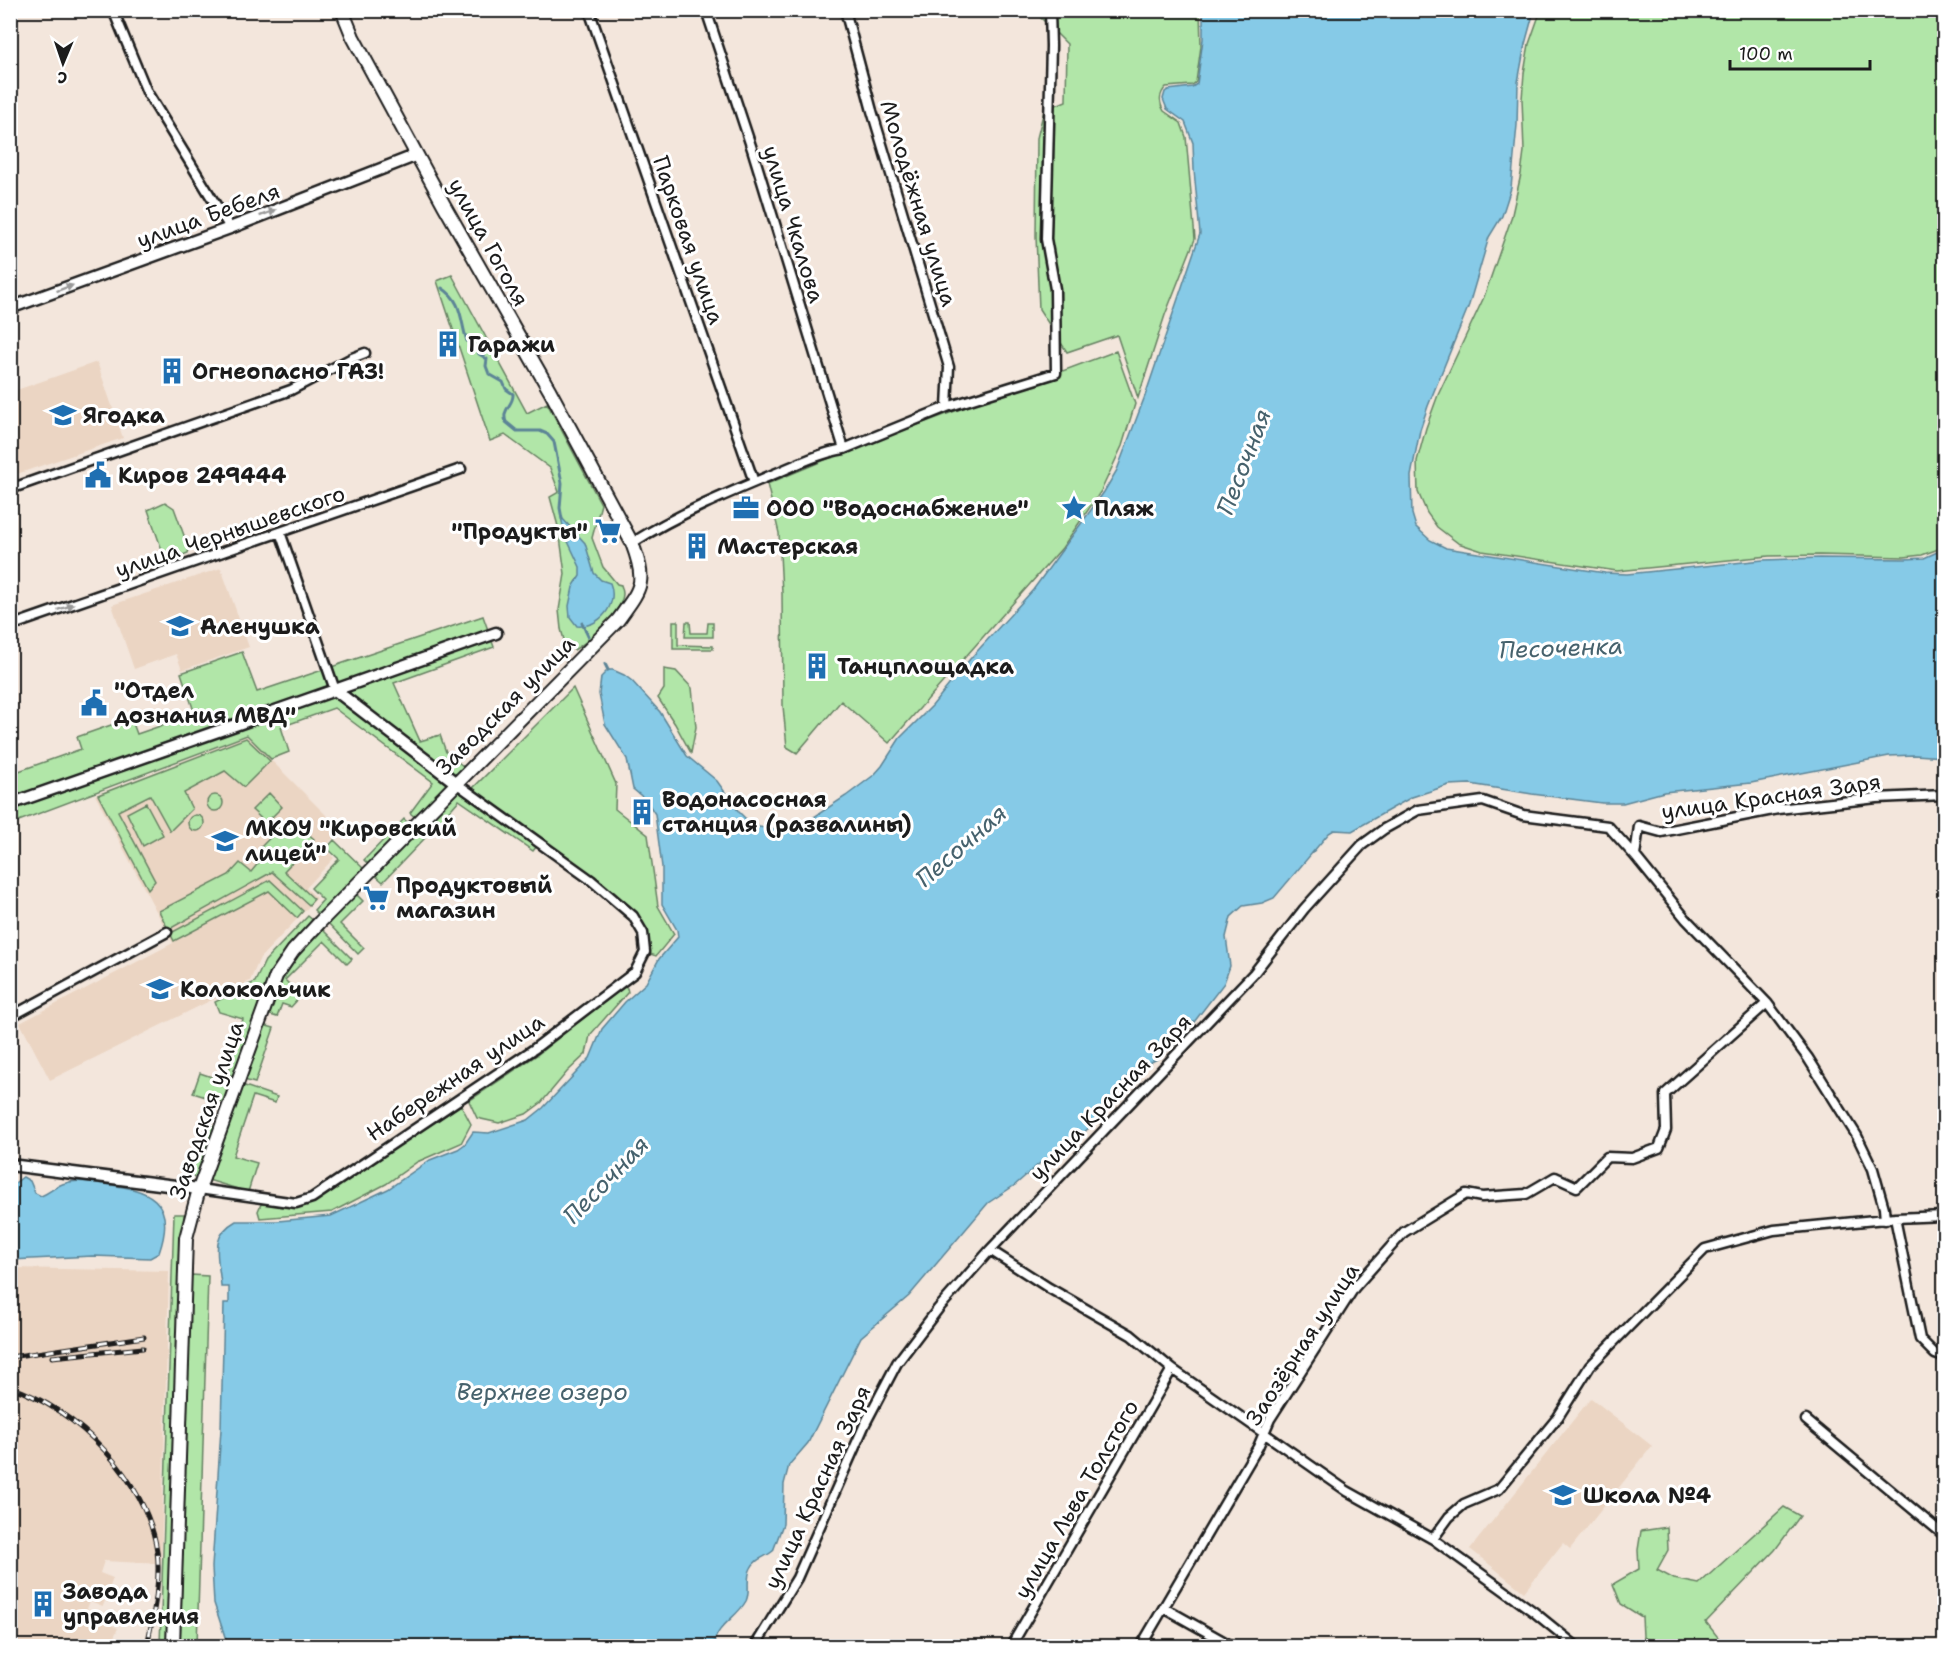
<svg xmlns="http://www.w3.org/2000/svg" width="1955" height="1657" font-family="'Shantell Sans',sans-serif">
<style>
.built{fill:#ebd5c3}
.green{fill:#b1e6a8;stroke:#668162;stroke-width:1.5}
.water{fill:#86cae7;stroke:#5c8496;stroke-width:1.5}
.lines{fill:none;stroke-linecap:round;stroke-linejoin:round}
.stream{stroke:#5c8496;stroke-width:3}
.minor-casing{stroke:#1c1c1c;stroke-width:13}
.tertiary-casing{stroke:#1c1c1c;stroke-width:15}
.secondary-casing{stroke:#1c1c1c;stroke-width:16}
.minor{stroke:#fff;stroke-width:8}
.tertiary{stroke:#fff;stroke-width:10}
.secondary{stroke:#fff;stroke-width:12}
.rail-casing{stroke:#1c1c1c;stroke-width:5}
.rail{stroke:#fff;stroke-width:3;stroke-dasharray:9;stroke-linecap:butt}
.oneway{fill:#999}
.labels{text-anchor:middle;stroke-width:6;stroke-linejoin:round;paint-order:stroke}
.street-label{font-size:22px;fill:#1c1c1c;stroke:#fff}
.poi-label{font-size:22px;font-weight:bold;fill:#1c1c1c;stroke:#fff;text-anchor:start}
.water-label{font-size:24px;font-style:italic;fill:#46626d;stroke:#fff}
</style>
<rect width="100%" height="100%" fill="#f3e6dc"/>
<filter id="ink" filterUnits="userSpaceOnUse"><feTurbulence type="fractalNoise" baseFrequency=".0167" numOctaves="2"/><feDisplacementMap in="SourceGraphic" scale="12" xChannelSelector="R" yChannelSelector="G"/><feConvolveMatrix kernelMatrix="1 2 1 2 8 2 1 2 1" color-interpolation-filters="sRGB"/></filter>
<g filter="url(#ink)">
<path class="built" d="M97,362L123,438L11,476V392Z
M221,568L249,647L182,670L176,654L134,669L112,605Z
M247,736L328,817L336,835L324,848L334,858L306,888L317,898L260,958L250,981L50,1080L20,1023L173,943L95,795Z
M11,1268L169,1271L161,1564L104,1561L100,1573L113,1578L103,1606L90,1601L85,1614L118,1628L110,1646H16L11,1644Z
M1591,1398L1652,1446L1570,1549L1563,1543L1524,1592L1470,1549Z"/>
<path class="green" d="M1541,10L1944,11V547L1922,555L1904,557L1819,555L1769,556L1617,571L1482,551L1458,543L1437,527L1427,513L1418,492L1417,461L1426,428L1438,395L1484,297L1511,219L1521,174L1524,151L1522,99L1524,73L1529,44Z
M1034,11H1200L1201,46L1196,82L1192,85L1166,87C1159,94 1159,103 1164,111L1181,123L1186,137L1195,239L1165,315L1138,398L1117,335L1067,352L1039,309L1036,236L1037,138L1044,110L1066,101L1067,44Z
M452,275L527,413L547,403L601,504L592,538L603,567L617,584L621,585C622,588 623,591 623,594C622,613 589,641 574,650L564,640L561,629L559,610L565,574L559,530L550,497L559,492L550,468L505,435L490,441L437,281Z
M1116,351L1135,404L1122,446L1101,491L1062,548L889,743L841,701L797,753L787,747L783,706L782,593L779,533L767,484L832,457Z
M165,502L174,508L189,549L188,553L170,560L163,553L148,510Z
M483,616L494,647L394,683L420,741L440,735L446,752L464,767L416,818L410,813L433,782L334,708L281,727L289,752L271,759L247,735L11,824L10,759L16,772L81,749L77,737L131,718L137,734L195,714L181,673L242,652L257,692Z
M673,621H678V645L713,646V649H673Z
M686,622H690L691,633H707L708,623H713V637H685Z
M664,669L676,671L692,688L696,727L691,753L675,724L658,698L664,689Z
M573,688L616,784L615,809L648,835L658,906L674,934L656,956L650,954L647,931L636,913L597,879L472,789Z
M246,738L270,761L244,787L225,771L184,793L192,809L170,831L150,795L118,811L155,881L148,889L98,795Z
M456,789L537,846L533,851L459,800L430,833L423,825Z
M269,793L282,807L266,823L252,810Z
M207 803a8 8 0 1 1 16 0a8 8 0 1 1-16 0Z
M146,803L163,835L143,846L127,813Z
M188 823a8 8 0 1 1 16 0a8 8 0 1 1-16 0Z
M290,817L314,839L284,871L314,899L309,905L272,872L171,928L173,932L270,880L303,911L297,918L269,891L174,941L159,911L229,875L240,863L251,872L265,855L259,849Z
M404,819L410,825L370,866L364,860Z
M418,831L425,838L383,882L375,875Z
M334,840L365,870L320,916L314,910L323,900L311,888L339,859L327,848Z
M356,894L363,901L340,924L364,948L358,954L327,922Z
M308,916L315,922L289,948L236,1077L228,1074L243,1019L219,1012L215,1002L255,982L265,961Z
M321,928L352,959L347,964L324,941L285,980L301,996L291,1007L282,1004L277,1017L267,1014L280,979L296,954Z
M623,987L627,988L628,992L590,1035L586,1054L567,1072L541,1103L526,1114L499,1123L477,1118L469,1101L537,1055Z
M263,1025L274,1028L255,1083L244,1080Z
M200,1073L232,1084L225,1103L193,1093Z
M242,1085L277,1097L275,1103L253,1096L233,1156L257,1163L248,1192L208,1180Z
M461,1105L471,1124L461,1143L417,1162L386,1184L332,1212L260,1218L258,1211L261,1204L297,1206L314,1201Z
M208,1124L216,1126L198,1178L190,1175Z
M174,1214H184L170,1646L160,1645Z
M191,1275L208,1276L197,1646L180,1645Z
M1784,1507L1800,1516L1775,1550L1706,1622L1721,1641L1719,1646H1658L1643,1636L1642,1617L1621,1604L1613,1584L1639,1569L1638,1550L1641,1531L1667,1527L1668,1550L1657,1570L1674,1579L1699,1584Z"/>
<path class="water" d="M1203,11H1534L1525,44L1518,82L1517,125L1511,188L1502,216L1489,237L1469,305L1428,406L1420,430L1411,476L1412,514L1416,527L1430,540L1446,548L1605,573L1627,574L1763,560L1819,558L1905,559L1924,558L1944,549V757L1915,755L1889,756L1751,783L1664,792L1623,803H1602L1532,794L1470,784L1449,785L1412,797L1352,831L1334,830L1329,833L1274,898L1262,903L1243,906L1231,917L1226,937L1230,966L1224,983L1181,1039L1157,1059L1136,1070L1126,1078L1094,1123L1074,1142L1040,1163L1015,1185L988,1203L909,1296L861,1337L808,1443L789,1465L784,1484L783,1524L773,1551C765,1558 756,1558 751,1568C745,1579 751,1591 746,1601C736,1619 717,1624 713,1646H228L214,1603L212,1567L221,1429L224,1303H229V1287H221C220,1261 207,1237 236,1221H278L331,1216L388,1189L430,1160L458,1149L465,1144L473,1132L489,1133L528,1120L543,1108L590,1058L602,1029L625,1002L646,983L659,959L678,937L677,930L662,904V867L655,814L646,800L633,789L627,759L605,724L599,694L601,677L608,670H613L624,675L632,681L660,712L687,756L717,781L739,812L749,822L759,827L780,830L802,825L846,796L874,775L882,766L900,738L932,706L970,659L1033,590L1104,492L1117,470L1145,396L1200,234L1194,170L1193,143L1185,122L1167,109L1163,99L1165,92L1168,90L1192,87L1197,84L1203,39Z
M561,517L585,543L594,573L601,580L610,583C619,605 599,628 577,626L570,617L569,606L573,587L580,576V567L565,535Z
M23,1177L30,1181L35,1193L41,1196C50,1193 56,1185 66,1183C76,1179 92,1182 103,1184C148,1189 178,1199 159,1253L150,1258L93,1256L11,1260V1186Z"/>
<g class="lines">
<path class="stream" d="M442,288C463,301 460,321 467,341L474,345L479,354L487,359L486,366L489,374L503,382L506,389L513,394C514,405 501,409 506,422L517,431H540L547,434L554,442L562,483L560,508L562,519
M582,623L588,636
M605,664L608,670"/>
<g class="minor-casing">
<path id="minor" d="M113,10L147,92L230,228
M589,10L754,482
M706,10L753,152L844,449
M845,10L872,111L949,367L947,407
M10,489L291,390L352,358L365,353
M280,532L335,690
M632,543C678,514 728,493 779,472C800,463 821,453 844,449L947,407L1056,373L1055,289L1046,239L1051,46L1050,10
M10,626L461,469
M10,1017L167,932
M199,1189L296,1203L312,1198L534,1049L635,972L645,952L643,933L633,916L591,880L456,783
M1895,1218L1920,1339L1935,1354L1944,1357
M1885,1220L1884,1208L1873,1169L1857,1136L1808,1058L1767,1003L1686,919L1635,856L1639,826L1661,832L1778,809L1877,798L1944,795
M990,1250L1049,1288L1131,1335L1172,1369L1347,1491L1433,1539L1534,1612L1576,1646
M1806,1420L1944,1535
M1433,1539L1449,1517L1464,1504L1499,1489L1558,1417L1590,1366L1705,1249L1774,1230L1895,1218L1944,1216
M1164,1608L1232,1646
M755,1646L797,1578L865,1424L897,1363L938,1309L990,1250L1254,973L1304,909L1362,845L1384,829L1418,810L1483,801L1523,815L1608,826L1635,856
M1011,1646L1172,1369
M1141,1646L1258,1447L1270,1419L1354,1288L1404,1232L1466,1194L1482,1197L1526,1194L1555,1177L1577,1187L1607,1157L1632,1158L1659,1148L1666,1130L1665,1094L1767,1003"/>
</g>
<g class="tertiary-casing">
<path id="tertiary" d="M10,308L230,228L417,155
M335,690L496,633
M10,804L335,690L456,783
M10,1165L199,1189"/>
</g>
<g class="secondary-casing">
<path id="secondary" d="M173,1646L186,1238L199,1189L276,976L293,951L320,922L618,620C642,587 647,583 632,543L550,391L444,205L353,37L342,10"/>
</g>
<use href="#minor" class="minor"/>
<use href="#tertiary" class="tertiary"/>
<use href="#secondary" class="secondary"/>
<g class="rail-casing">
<path id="rail" d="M10,1357L144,1337
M52,1357L143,1348
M10,1387C77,1409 147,1480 157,1551C161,1582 153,1616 147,1646"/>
</g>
<use href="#rail" class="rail"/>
</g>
<defs><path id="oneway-solid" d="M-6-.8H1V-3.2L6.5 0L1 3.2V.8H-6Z" transform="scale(1.5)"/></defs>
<g class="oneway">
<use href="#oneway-solid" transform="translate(268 213) rotate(-21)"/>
<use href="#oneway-solid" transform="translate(65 288) rotate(-20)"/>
<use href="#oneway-solid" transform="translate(66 607) rotate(-19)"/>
</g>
</g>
<defs>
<g id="building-bare" transform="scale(2.07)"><path d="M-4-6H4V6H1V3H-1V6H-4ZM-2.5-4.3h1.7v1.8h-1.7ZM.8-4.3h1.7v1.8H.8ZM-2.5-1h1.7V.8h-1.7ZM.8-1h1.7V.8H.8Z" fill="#1f6fb2" stroke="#fff" stroke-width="2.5" paint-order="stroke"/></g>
<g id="school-bare" transform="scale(2.07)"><path d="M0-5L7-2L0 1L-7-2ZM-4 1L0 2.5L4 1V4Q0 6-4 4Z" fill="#1f6fb2" stroke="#fff" stroke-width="2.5" paint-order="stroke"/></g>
<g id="civic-bare" transform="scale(2.07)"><path d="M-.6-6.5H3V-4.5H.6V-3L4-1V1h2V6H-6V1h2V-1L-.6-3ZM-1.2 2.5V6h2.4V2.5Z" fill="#1f6fb2" stroke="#fff" stroke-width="2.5" paint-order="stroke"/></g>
<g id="office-bare" transform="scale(2.07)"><path d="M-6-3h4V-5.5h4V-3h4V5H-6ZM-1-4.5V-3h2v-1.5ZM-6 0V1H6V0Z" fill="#1f6fb2" stroke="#fff" stroke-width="2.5" paint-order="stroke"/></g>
<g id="sight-bare" transform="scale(2.07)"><path d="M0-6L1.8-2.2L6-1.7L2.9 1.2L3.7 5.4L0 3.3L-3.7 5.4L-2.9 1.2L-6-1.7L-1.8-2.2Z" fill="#1f6fb2" stroke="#fff" stroke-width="2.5" paint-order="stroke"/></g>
<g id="supermarket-bare" transform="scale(2.07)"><path d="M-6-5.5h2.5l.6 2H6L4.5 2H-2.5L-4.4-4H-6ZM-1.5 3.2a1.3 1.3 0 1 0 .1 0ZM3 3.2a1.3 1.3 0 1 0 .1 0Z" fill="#1f6fb2" stroke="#fff" stroke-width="2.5" paint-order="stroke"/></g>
</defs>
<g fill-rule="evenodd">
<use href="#building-bare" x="448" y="344"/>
<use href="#building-bare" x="172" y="371"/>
<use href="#school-bare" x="63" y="415"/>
<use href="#civic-bare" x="98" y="475"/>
<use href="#office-bare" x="746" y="508"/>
<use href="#sight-bare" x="1074" y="508"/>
<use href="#supermarket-bare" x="608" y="531"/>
<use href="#building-bare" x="697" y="546"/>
<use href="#school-bare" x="180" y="626"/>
<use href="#building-bare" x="817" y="666"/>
<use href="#civic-bare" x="94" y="703"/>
<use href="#building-bare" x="642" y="812"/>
<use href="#school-bare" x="225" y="841"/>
<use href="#supermarket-bare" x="376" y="898"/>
<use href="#school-bare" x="160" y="989"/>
<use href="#school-bare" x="1563" y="1495"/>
<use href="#building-bare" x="43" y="1604"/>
</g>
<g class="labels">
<g class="street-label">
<text transform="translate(919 203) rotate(73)" y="8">Молодёжная улица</text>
<text transform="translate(208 215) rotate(-20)" y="8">улица Бебеля</text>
<text transform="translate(794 224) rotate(73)" y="8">улица Чкалова</text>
<text transform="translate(689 240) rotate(71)" y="8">Парковая улица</text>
<text transform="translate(489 242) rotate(61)" y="8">улица Гоголя</text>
<text transform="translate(230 531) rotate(-19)" y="8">улица Чернышевского</text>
<text transform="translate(505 705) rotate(-45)" y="8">Заводская улица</text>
<text transform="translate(1771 796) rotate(-8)" y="8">улица Красная Заря</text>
<text transform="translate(455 1077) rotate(-34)" y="8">Набережная улица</text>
<text transform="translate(1110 1097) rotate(-46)" y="8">улица Красная Заря</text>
<text transform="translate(206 1110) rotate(-71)" y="8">Заводская улица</text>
<text transform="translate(1302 1344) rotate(-57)" y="8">Заозёрная улица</text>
<text transform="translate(817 1487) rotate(-65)" y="8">улица Красная Заря</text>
<text transform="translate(1076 1499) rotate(-60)" y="8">улица Льва Толстого</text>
</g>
<g class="poi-label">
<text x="468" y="352">Гаражи</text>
<text x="192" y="379">Огнеопасно ГАЗ!</text>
<text x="83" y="423">Ягодка</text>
<text x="118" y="483">Киров 249444</text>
<text x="766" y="516">ООО "Водоснабжение"</text>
<text x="1094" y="516">Пляж</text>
<text x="588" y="539" text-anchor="end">"Продукты"</text>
<text x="717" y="554">Мастерская</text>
<text x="200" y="634">Аленушка</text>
<text x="837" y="674">Танцплощадка</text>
<text x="114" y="698">"Отдел<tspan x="114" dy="25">дознания МВД"</tspan></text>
<text x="662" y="807">Водонасосная<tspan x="662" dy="25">станция (развалины)</tspan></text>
<text x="245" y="836">МКОУ "Кировский<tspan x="245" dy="25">лицей"</tspan></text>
<text x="396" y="893">Продуктовый<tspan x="396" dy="25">магазин</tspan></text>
<text x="180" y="997">Колокольчик</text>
<text x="1583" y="1503">Школа №4</text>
<text x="63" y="1599">Завода<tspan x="63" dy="25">управления</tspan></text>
</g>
<g class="water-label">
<text transform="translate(1244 462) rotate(-69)" y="8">Песочная</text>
<text transform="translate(1561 648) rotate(-2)" y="8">Песоченка</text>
<text transform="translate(961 846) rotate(-41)" y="8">Песочная</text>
<text transform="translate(606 1180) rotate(-46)" y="8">Песочная</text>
<text x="542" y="1400">Верхнее озеро</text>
</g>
</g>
<rect width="1955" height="1657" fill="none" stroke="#fff" stroke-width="36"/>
<rect x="18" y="18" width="1919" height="1621" fill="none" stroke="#1c1c1c" stroke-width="2" filter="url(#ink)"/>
<g transform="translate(63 63) rotate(182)" stroke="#ffffff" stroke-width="4.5" paint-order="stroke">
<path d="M0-4.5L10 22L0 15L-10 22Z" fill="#1c1c1c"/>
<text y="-9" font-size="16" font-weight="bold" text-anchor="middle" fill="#1c1c1c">С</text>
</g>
<path d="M1730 60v9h140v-9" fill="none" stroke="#1c1c1c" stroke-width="3"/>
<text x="1739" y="60" font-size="18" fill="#1c1c1c" stroke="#ffffff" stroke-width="4.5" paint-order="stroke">100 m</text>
</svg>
